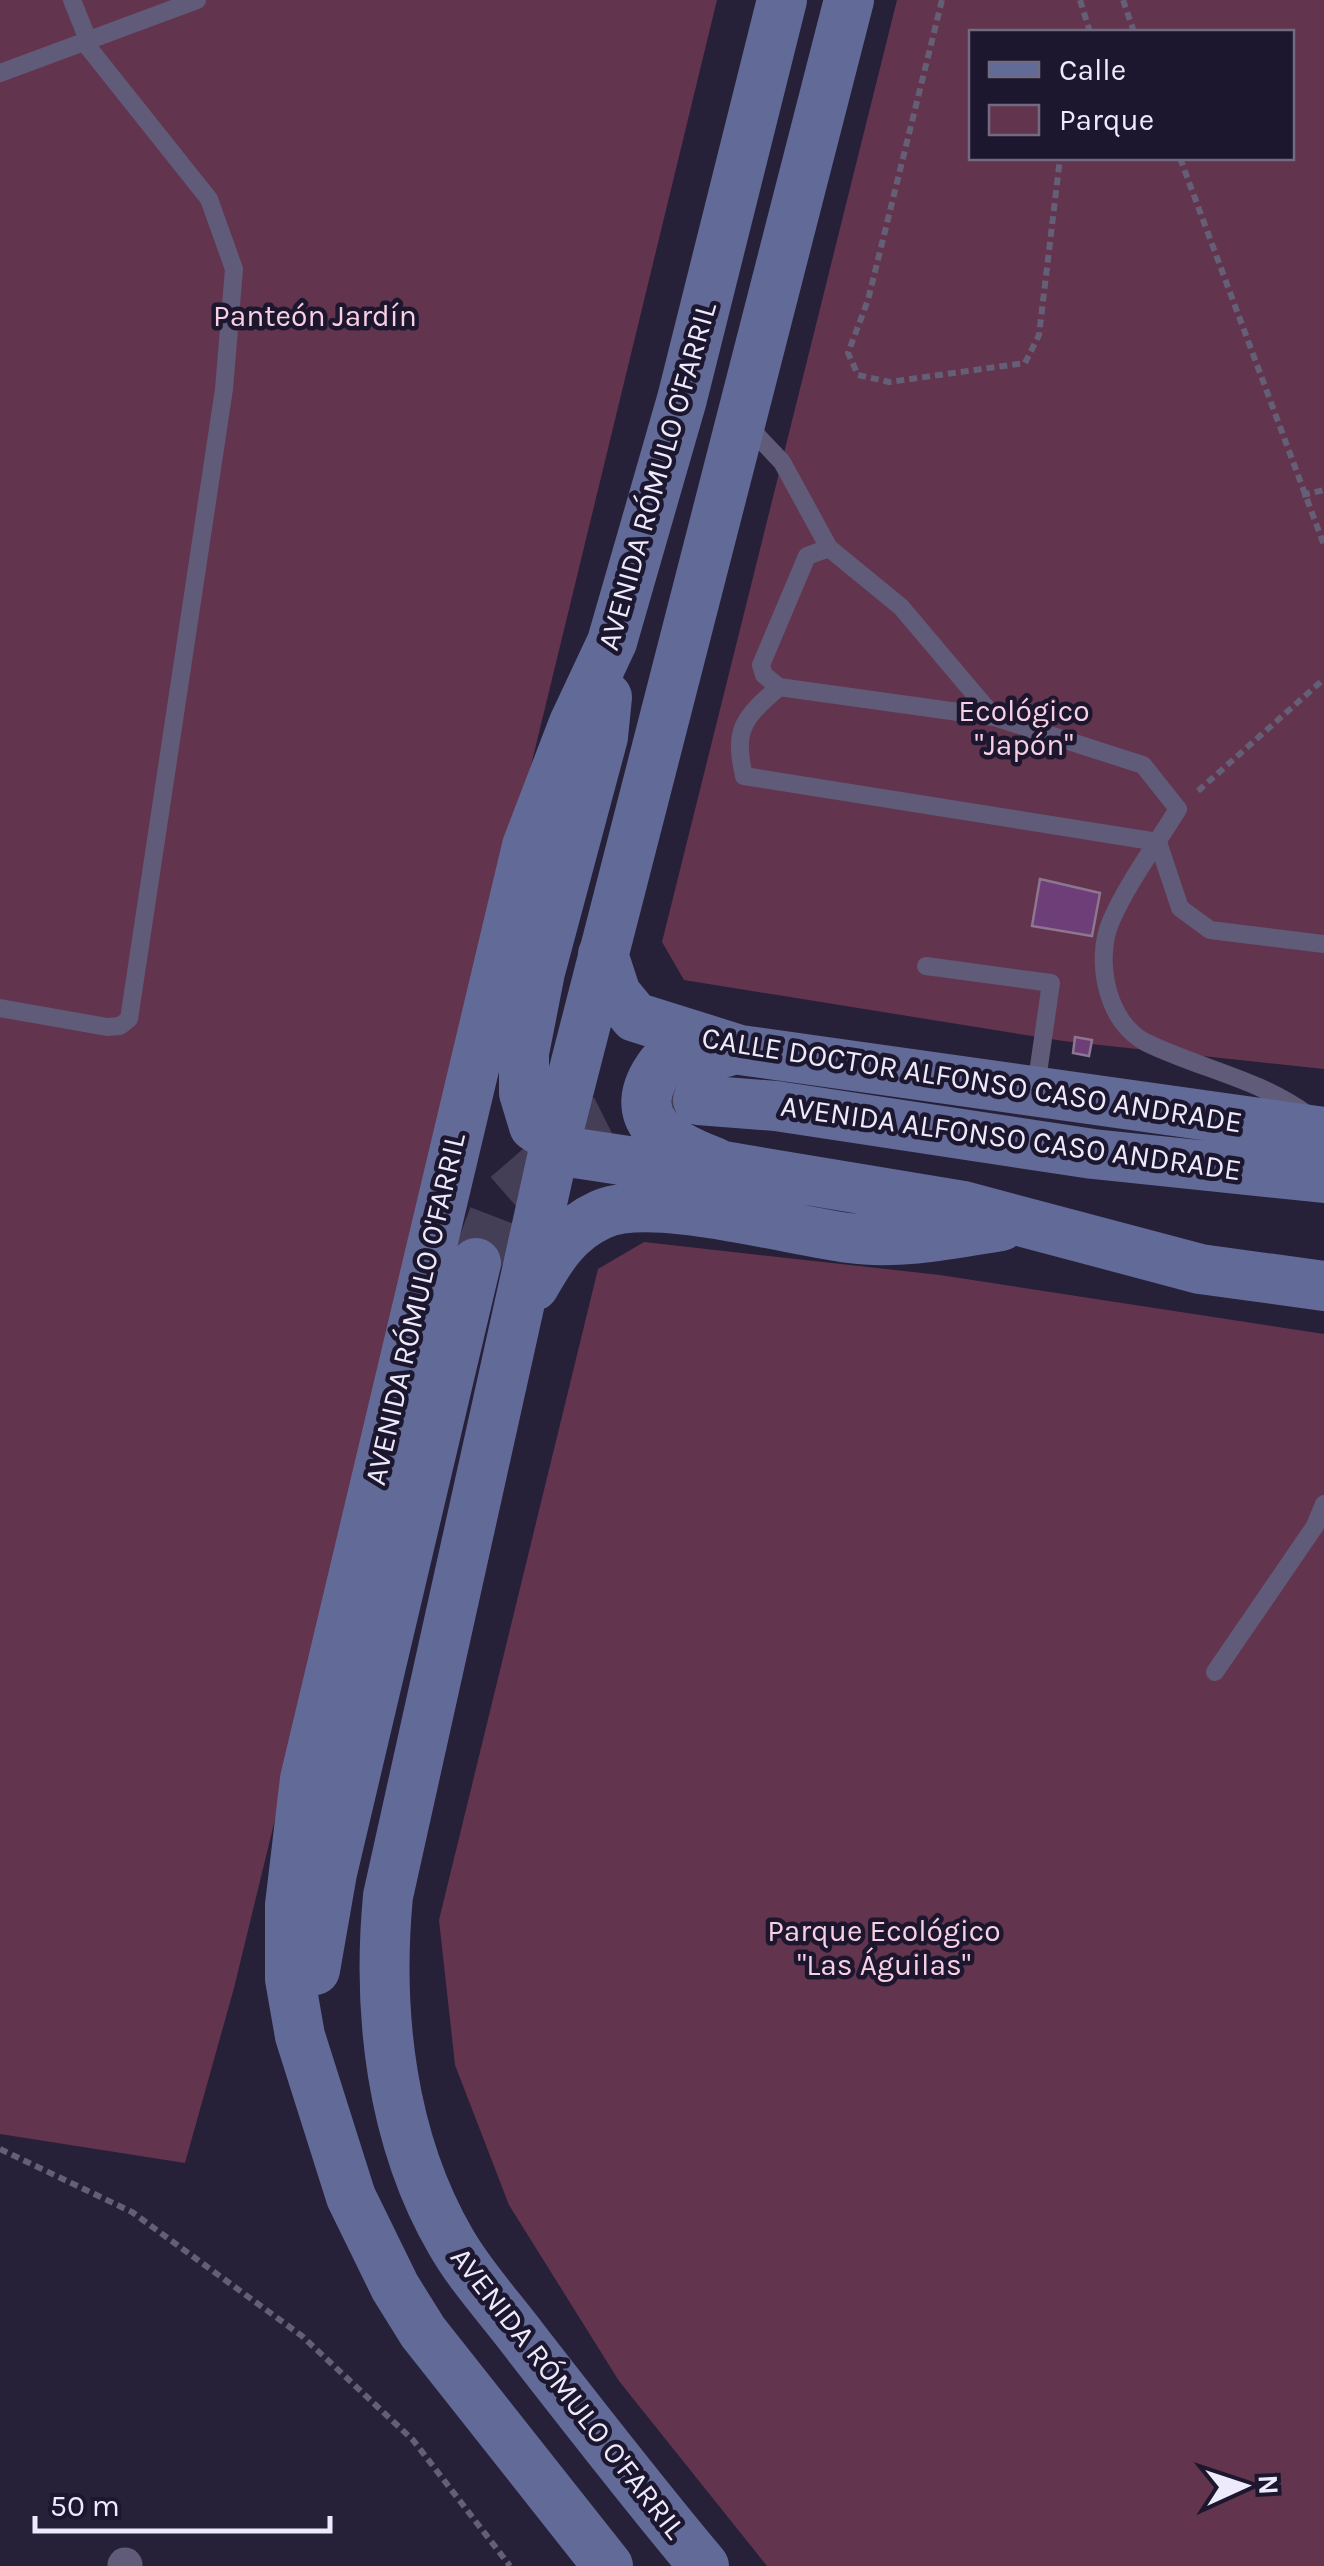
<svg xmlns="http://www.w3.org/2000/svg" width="1324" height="2566" font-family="Karla,sans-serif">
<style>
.green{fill:#63344d;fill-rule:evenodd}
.building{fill:#6d3e77;stroke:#8c7690;stroke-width:2.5}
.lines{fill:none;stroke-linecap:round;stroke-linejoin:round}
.secondary-tunnel{stroke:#443e56;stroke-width:50;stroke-dasharray:50 25;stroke-linecap:butt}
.path{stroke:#645f76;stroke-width:6;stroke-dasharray:8 5;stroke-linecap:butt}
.lane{stroke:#605b78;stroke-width:18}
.street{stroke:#605b78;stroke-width:35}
.secondary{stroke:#626a98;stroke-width:50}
.labels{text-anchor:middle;stroke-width:9;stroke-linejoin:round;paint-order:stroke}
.park-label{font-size:30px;fill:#f9cfe3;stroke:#1c172e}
.street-label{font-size:30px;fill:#edeafb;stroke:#1c172e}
</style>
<rect width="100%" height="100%" fill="#262039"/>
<path class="green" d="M0,0H717L234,1988L185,2163L0,2134Z
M897,0H1324V1069L1063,1041L684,980L662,942ZM972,32H1292V158H972Z
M644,1242L940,1275L1324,1334V2566H767L619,2381L509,2205L455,2065L439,1920L598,1269Z"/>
<path class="building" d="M1040,879L1100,893L1092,936L1032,926Z
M1075,1037L1092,1040L1089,1056L1073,1053Z"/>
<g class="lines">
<path class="secondary-tunnel" d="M476,1263L499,1203L579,1133L613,1116L698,1100"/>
<path class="path" d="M942,0L868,300L848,353L858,375L889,382L1025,363L1039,335L1060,158
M1080,0L1090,32
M1123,0L1134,32
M1180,158L1324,545
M1302,495L1324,490
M1198,791L1324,679
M0,2149L132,2212L302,2336L413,2440L510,2566"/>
<path class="lane" d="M72,0L88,40
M0,73L197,0
M747,425L782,462L829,548
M779,687C744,718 733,728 744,776L1158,842L1180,908L1210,930L1324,944
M994,717L901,607L829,548L807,556L761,665L764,675L779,687L994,717L1143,765L1178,809C1156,845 1128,882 1111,921C1094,960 1107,1024 1147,1043C1201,1069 1259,1079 1308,1115
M926,966L1051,983L1036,1087
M0,1008L107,1027L120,1026L129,1019L224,389L234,269L209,199L84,42
M1215,1672L1315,1526L1324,1504"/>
<path class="street" d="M125,2566V2565"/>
<path class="secondary" d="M607,697L603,737L540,972L524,1053V1093L534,1126L575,1153L661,1166H723L963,1206L1200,1269L1324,1286
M603,954L616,994L635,1017L740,1050L1324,1132
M698,1100L776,1106L1093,1154L1324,1178
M714,1162C668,1145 621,1118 662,1064L726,1052
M534,1286C551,1256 567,1230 600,1215C650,1191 791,1231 849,1238C899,1245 952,1234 1001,1226
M315,1970L332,1873L476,1263
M608,2566L423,2332L395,2287L351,2197L300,2036L290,1979V1905L305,1779L527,846L574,723L612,642L682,399L782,0
M704,2566C642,2492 583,2416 524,2340C500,2308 471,2277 451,2242C391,2139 377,2012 388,1896L556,1140L849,0"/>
</g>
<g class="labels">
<g class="park-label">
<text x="315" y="326">Panteón Jardín</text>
<text x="1024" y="721">Ecológico<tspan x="1024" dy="34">"Japón"</tspan></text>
<text x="884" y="1941">Parque Ecológico<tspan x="884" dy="34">"Las Águilas"</tspan></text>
</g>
<g class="street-label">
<text transform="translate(657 476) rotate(-74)" y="10">AVENIDA RÓMULO O'FARRIL</text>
<text transform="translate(972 1080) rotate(9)" y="10">CALLE DOCTOR ALFONSO CASO ANDRADE</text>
<text transform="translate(1011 1138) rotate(8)" y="10">AVENIDA ALFONSO CASO ANDRADE</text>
<text transform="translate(415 1309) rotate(-77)" y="10">AVENIDA RÓMULO O'FARRIL</text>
<text transform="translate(568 2393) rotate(52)" y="10">AVENIDA RÓMULO O'FARRIL</text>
</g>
</g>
<rect x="969" y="30" width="325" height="130" fill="#1c172e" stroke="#706b80" stroke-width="2.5"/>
<rect x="989" y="62" width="50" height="15" fill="#626a98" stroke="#706b80" stroke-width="2.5"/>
<text x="1059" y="80" font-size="30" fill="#edeafb">Calle</text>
<rect x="989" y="105" width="50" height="30" fill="#63344d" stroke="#706b80" stroke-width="2.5"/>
<text x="1059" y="130" font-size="30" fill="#edeafb">Parque</text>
<g transform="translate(1244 2486) rotate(87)" stroke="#1c172e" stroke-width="8" paint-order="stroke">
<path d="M0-8L18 38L0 25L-18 38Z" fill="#edeafb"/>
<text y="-15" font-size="28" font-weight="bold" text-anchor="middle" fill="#edeafb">N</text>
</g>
<path d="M35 2516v15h295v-15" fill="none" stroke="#edeafb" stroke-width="5"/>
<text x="50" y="2516" font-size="30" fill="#edeafb" stroke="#1c172e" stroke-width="8" paint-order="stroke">50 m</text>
</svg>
